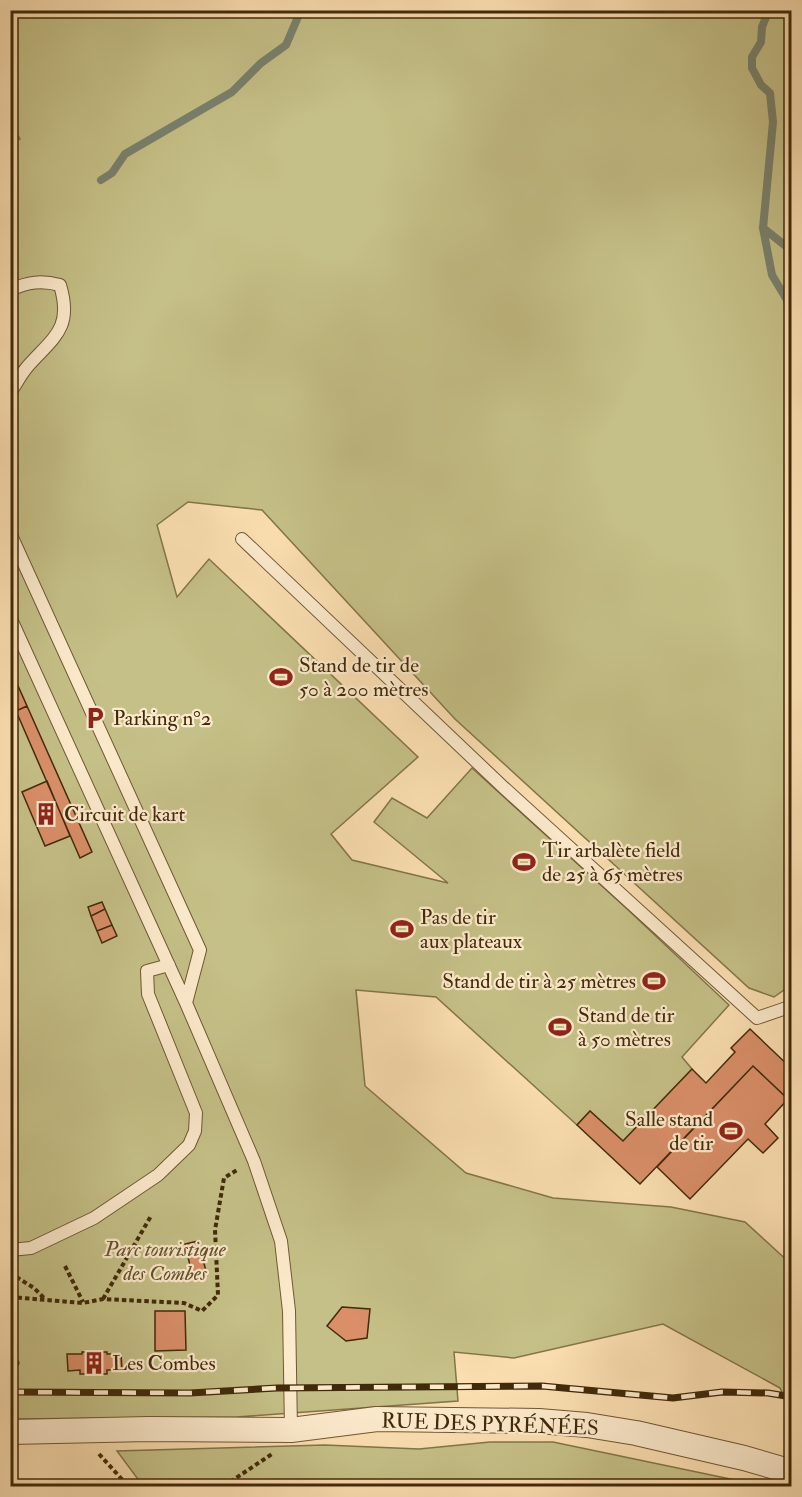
<svg xmlns="http://www.w3.org/2000/svg" width="802" height="1497" font-family="'IM FELL Double Pica',serif">
<style>
.green{fill:#c5c087;stroke:#837548;stroke-width:1.5}
.lines{fill:none;stroke-linecap:round;stroke-linejoin:round}
.stream{stroke:#79826e;stroke-width:8}
.building{fill:#da8f69;stroke:#412a0a;stroke-width:1.5}
.lane-casing{stroke:#705734;stroke-width:14}
.street-casing{stroke:#705734;stroke-width:26}
.path{stroke:#412a0a;stroke-width:4;stroke-dasharray:4.5 3;stroke-linecap:butt}
.lane{stroke:#fceacc;stroke-width:12}
.street{stroke:#fceacc;stroke-width:24}
.rail-casing{stroke:#412a0a;stroke-width:7}
.rail{stroke:#fceacc;stroke-width:4.5;stroke-dasharray:14;stroke-linecap:butt}
.labels{text-anchor:middle;stroke-width:4.5;stroke-linejoin:round;paint-order:stroke}
.poi-label{font-size:21px;fill:#412a0a;stroke:#fceacc;text-anchor:start}
.park-label{font-size:21px;font-style:italic;fill:#625029;stroke:#fceacc}
.street-label{font-size:21px;fill:#412a0a;stroke:#fceacc}
</style>
<rect width="100%" height="100%" fill="#fbdfb1"/>
<filter id="stains"><feTurbulence type="fractalNoise" baseFrequency=".00333" numOctaves="4"/><feColorMatrix values="0 0 0 0 .2 0 0 0 0 .09 0 0 0 0 .02 0 0 0 .5 -.17"/></filter>
<radialGradient id="worn" r=".72"><stop offset=".6" stop-color="#630" stop-opacity="0"/><stop offset="1" stop-color="#630" stop-opacity=".3"/></radialGradient>
<path class="green" d="M11,11H791V985L774,997L749,988L455,719L262,510L188,502L157,525L177,597L209,559L418,757L331,834L352,860L448,883L374,822L392,798L427,818L472,768L625,907L729,1005L682,1057L692,1069L623,1141L590,1111L577,1125L436,997L356,990L365,1086L466,1173L553,1198L671,1207L745,1222L791,1264V1410L780,1388L663,1324L514,1358L454,1352L458,1401L237,1417L11,1419L10,144L20,139L11,124Z
M490,1442H553L764,1486H143L117,1451L325,1445L419,1449Z"/>
<g class="lines">
<path class="stream" d="M769,10L762,27L761,42L752,57V68L761,85L770,93L773,122L763,228L772,275L787,300L792,331
M101,180L112,173L125,154L232,92L261,63L286,45L301,10
M763,228L792,251"/>
</g>
<path class="building" d="M10,668L27,706L16,711L10,697Z
M27,706L92,852L80,858L16,711Z
M47,781L70,836L45,846L22,792Z
M102,902L105,909L91,916L88,907Z
M105,909L112,925L97,931L91,916Z
M112,925L117,936L102,943L97,931Z
M750,1029L792,1069V1103L753,1066L640,1184L577,1125L590,1111L623,1141L692,1069L706,1083L735,1052L731,1048Z
M753,1066L788,1099L765,1124L778,1138L763,1153L748,1139L690,1199L657,1167Z
M198,1241L206,1271L192,1274L185,1244Z
M342,1307L370,1309L367,1338L346,1341L327,1326Z
M155,1311H185L186,1350L155,1351Z
M82,1352H107V1354H121L122,1370H107V1374H80V1370L68,1371L67,1354H82Z"/>
<g class="lines">
<g class="lane-casing">
<path id="lane" d="M10,290C28,282 41,280 60,285C73,328 54,337 28,366C21,374 16,384 10,393
M10,533L200,950L186,1003
M242,539L502,786L757,1018L792,1006
M10,617L186,1003L254,1161L281,1241L289,1311L291,1430
M10,1250L31,1248L94,1218L158,1175L189,1145L195,1131L196,1113L148,994L147,971L169,965"/>
</g>
<g class="street-casing">
<path id="street" d="M10,1432L149,1429L291,1430L377,1419L539,1421L587,1425L636,1433L744,1458L792,1472"/>
</g>
<path class="path" d="M65,1266L83,1302
M10,1273L34,1288L45,1299
M10,1297L83,1303L103,1299L184,1303L202,1311L218,1295L215,1230L224,1178L237,1170
M103,1299L151,1216
M99,1454L128,1486
M224,1486L272,1454"/>
<use href="#lane" class="lane"/>
<use href="#street" class="street"/>
<g class="rail-casing">
<path id="rail" d="M10,1363H16
M10,1392L190,1393L277,1388L542,1386L673,1398L722,1392L768,1393L792,1397"/>
</g>
<use href="#rail" class="rail"/>
</g>
<defs>
<g id="stadium-bare" transform="scale(1.8)"><path d="M0-5a6.5 5 0 1 0 0 10a6.5 5 0 1 0 0-10ZM-3.5-1.8h7v3.6h-7Z" fill="#8f2418" stroke="#fceacc" stroke-width="2.5" paint-order="stroke"/></g>
<g id="parking-bare" transform="scale(1.8)"><path d="M-3.5-5.5H1a3.5 3.5 0 0 1 0 7H-1V5.5H-3.5ZM-1-3.4V-.6H.8a1.4 1.4 0 0 0 0-2.8Z" fill="#8f2418" stroke="#fceacc" stroke-width="2.5" paint-order="stroke"/></g>
<g id="building-bare" transform="scale(1.8)"><path d="M-4-6H4V6H1V3H-1V6H-4ZM-2.5-4.3h1.7v1.8h-1.7ZM.8-4.3h1.7v1.8H.8ZM-2.5-1h1.7V.8h-1.7ZM.8-1h1.7V.8H.8Z" fill="#8f2418" stroke="#fceacc" stroke-width="2.5" paint-order="stroke"/></g>
</defs>
<g fill-rule="evenodd">
<use href="#stadium-bare" x="281" y="677"/>
<use href="#parking-bare" x="95" y="718"/>
<use href="#building-bare" x="46" y="814"/>
<use href="#stadium-bare" x="524" y="862"/>
<use href="#stadium-bare" x="402" y="929"/>
<use href="#stadium-bare" x="654" y="981"/>
<use href="#stadium-bare" x="560" y="1027"/>
<use href="#stadium-bare" x="731" y="1131"/>
<use href="#building-bare" x="94" y="1363"/>
</g>
<g class="labels">
<g class="poi-label">
<text x="299" y="672">Stand de tir de<tspan x="299" dy="24">50 à 200 mètres</tspan></text>
<text x="113" y="725">Parking n°2</text>
<text x="64" y="821">Circuit de kart</text>
<text x="542" y="857">Tir arbalète field<tspan x="542" dy="24">de 25 à 65 mètres</tspan></text>
<text x="420" y="924">Pas de tir<tspan x="420" dy="24">aux plateaux</tspan></text>
<text x="636" y="988" text-anchor="end">Stand de tir à 25 mètres</text>
<text x="578" y="1022">Stand de tir<tspan x="578" dy="24">à 50 mètres</tspan></text>
<text x="713" y="1126" text-anchor="end">Salle stand<tspan x="713" dy="24">de tir</tspan></text>
<text x="112" y="1370">Les Combes</text>
</g>
<g class="park-label">
<text x="165" y="1256">Parc touristique<tspan x="165" dy="24">des Combes</tspan></text>
</g>
<g class="street-label">
<text transform="translate(490 1424) rotate(2)" y="7">RUE DES PYRÉNÉES</text>
</g>
</g>
<rect width="802" height="1497" fill="none" stroke="#fbdfb1" stroke-width="36"/>
<rect x="12" y="12" width="778" height="1473" fill="none" stroke="#412a0a" stroke-width="3"/>
<rect x="18" y="18" width="766" height="1461" fill="none" stroke="#412a0a" stroke-width="1.5"/>
<rect width="100%" height="100%" filter="url(#stains)"/>
<rect width="100%" height="100%" fill="url(#worn)"/>
</svg>
